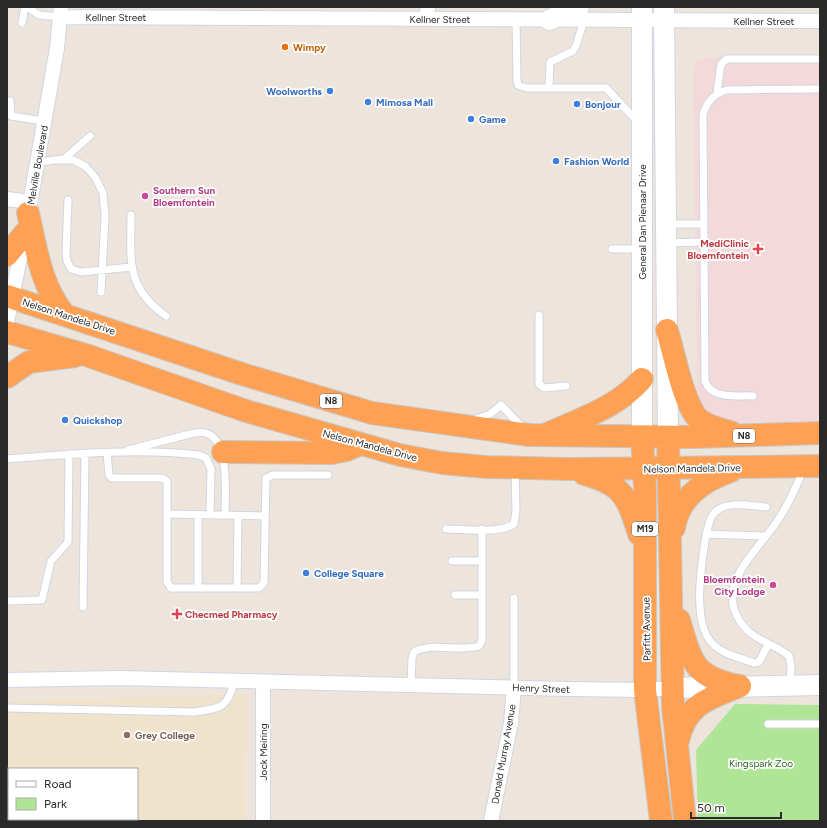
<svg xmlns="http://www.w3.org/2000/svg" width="827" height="828" font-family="Figtree,sans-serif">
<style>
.education{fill:#efe3cb;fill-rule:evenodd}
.medical{fill:#f4d9da}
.green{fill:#b0e497}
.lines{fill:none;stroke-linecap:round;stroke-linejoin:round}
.lane-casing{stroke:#d1d4e3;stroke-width:9}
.street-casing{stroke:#d1d4e3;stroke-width:16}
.secondary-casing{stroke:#d1d4e3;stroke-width:22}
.highway-casing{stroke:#c8c8c8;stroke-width:24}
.lane{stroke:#fff;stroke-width:7}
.street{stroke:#fff;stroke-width:14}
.secondary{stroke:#fff;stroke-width:20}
.highway{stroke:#ffa154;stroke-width:22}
.food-dot{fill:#e8710a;stroke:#fff;stroke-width:1.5}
.shop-dot{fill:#3f7fe0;stroke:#fff;stroke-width:1.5}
.hotel-dot{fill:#d1479c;stroke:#fff;stroke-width:1.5}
.health-dot{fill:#e0444e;stroke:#fff;stroke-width:1.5}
.education-dot{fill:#8d6e63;stroke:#fff;stroke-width:1.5}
.labels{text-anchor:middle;stroke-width:3.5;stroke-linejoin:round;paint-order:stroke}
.shield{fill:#fff;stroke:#6a6a6a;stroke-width:1}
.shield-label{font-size:9px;font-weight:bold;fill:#2a2a2a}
.street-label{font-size:10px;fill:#2a2a2a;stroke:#fff}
.food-label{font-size:10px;font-weight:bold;fill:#c56008;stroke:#fff;text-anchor:start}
.shop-label{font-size:10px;font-weight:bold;fill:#366cbe;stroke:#fff;text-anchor:start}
.hotel-label{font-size:10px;font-weight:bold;fill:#b23c85;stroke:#fff;text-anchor:start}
.health-label{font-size:10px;font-weight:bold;fill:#be3a42;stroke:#fff;text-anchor:end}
.education-label{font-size:10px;font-weight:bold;fill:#785e54;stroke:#fff;text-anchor:start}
.park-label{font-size:10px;fill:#286918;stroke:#fff}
</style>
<rect width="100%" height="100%" fill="#ede5dc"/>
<path class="education" d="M247,694L245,821H7V701ZM9,769H137V819H9Z"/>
<path class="medical" d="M820,55V424L739,426L719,423L703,410L697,392L693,76L696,61L708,58Z"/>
<path class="green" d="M735,704L820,705V821H698L696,750Z"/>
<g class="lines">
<g class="lane-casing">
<path id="lane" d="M27,7L39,15L61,17
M516,19L517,80L518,85L527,88H606L637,121
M22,23L25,7
M549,87L550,62L573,51L576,46L584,20
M717,93L721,64L727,59H820
M10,101L11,116L44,121
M59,160H73L85,166L95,177L103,193L105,216L101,292
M38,162L64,159L90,136
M68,200L66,252L67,261L71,269L81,272L132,267
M131,215C131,260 125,287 166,316
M666,224H704
M666,243L704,242
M612,249H640
M539,315V384L544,388L566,386
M753,396C735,395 712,400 705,381L703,115C707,101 714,94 727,90L820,89
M473,420L490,414L501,405L523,428
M128,450L190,434C196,433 203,431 208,434C230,443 225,495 225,515
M107,453L109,475L112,478H162L167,481V582L171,588H259L264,583L266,478L273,475H328
M7,459C70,454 135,448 199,455L206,458L211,469L210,515
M169,514L265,516
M446,529C464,529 499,534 514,524L516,511L515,470
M706,534C708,529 709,521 712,516C722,499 750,506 766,507
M764,536L706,534C702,562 690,626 715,646C725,655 741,658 754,663L759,662L768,645
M452,561H482
M198,588V515
M237,588L238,516
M455,595H482
M514,598V687
M7,601L42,600L51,561L68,542L69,454
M83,607L85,454
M411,685L412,658L414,652C430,642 460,652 479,646L482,640V529
M790,685L791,666L789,656C777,645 759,642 747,630C708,589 756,554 778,520C789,504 796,487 804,468
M7,708L194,712C220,708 228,709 234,681
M768,724H820"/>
</g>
<g class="street-casing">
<path id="street" d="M61,17L820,21
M426,19L428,7
M7,199L30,202
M7,322L25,233L57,48L61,7
M7,680L120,678L569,689L645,690L673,688
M263,821V682
M491,821L511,723L514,687"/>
</g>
<g class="secondary-casing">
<path id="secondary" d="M664,7L668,437
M549,20L579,7
M642,437V7
M673,688L820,685"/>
</g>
<g class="highway-casing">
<path id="highway" d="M28,213C36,248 41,286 64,314
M7,255L25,233
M7,296L242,374L372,413L529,435L696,437L820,433
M667,330C674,353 682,396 695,415C703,426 720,429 731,432
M7,332L86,355L246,411L400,455L442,463L486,467L567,469L820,466
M7,377L29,362L75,356
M547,434C580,419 618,407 642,379
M642,437L645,489V690L661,821
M668,437L673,707L685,821
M223,452L332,453L347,450L360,444
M584,474C624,485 627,497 639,534
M674,528C679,497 703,481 731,471
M679,620C692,663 693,677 740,686
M678,741C686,704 708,699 740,686"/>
</g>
<use href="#lane" class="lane"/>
<use href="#street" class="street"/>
<use href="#secondary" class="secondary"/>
<use href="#highway" class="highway"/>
</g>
<circle class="food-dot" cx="285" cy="47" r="4"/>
<g class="shop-dot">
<circle cx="330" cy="91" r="4"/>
<circle cx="368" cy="102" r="4"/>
<circle cx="577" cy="104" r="4"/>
<circle cx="471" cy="119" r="4"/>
<circle cx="556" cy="161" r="4"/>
<circle cx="65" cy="420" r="4"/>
<circle cx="306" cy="573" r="4"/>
</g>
<g class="hotel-dot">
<circle cx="145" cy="196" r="4"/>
<circle cx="773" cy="585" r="4"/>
</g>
<g class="health-dot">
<path d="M756 243h4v4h4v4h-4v4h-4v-4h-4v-4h4z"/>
<path d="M175 608h4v4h4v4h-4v4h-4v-4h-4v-4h4z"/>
</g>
<circle class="education-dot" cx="127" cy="735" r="4"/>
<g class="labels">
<g class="shield">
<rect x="320" y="394" width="22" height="14" rx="3"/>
<rect x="733" y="429" width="22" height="14" rx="3"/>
<rect x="632" y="522" width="26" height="14" rx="3"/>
</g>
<g class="shield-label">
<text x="331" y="404">N8</text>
<text x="744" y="439">N8</text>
<text x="645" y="532">M19</text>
</g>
<g class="street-label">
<text x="116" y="21">Kellner Street</text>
<text x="440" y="23">Kellner Street</text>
<text x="764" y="25">Kellner Street</text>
<text transform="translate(37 165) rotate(-80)" y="4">Melville Boulevard</text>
<text transform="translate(642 222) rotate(-90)" y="4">General Dan Pienaar Drive</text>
<text transform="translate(69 316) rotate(18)" y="4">Nelson Mandela Drive</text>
<text transform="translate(370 445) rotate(15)" y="4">Nelson Mandela Drive</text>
<text transform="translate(692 468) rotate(-1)" y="4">Nelson Mandela Drive</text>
<text transform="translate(646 629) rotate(-91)" y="4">Parfitt Avenue</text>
<text transform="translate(541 688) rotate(2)" y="4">Henry Street</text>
<text transform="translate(263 752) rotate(-90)" y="4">Jock Meiring</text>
<text transform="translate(503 754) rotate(-80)" y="4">Donald Murray Avenue</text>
</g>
<g class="food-label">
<text x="293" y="51">Wimpy</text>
</g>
<g class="shop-label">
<text x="322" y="95" text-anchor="end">Woolworths</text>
<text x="376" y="106">Mimosa Mall</text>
<text x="585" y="108">Bonjour</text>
<text x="479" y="123">Game</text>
<text x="564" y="165">Fashion World</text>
<text x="73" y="424">Quickshop</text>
<text x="314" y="577">College Square</text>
</g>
<g class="hotel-label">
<text x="153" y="194">Southern Sun<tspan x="153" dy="12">Bloemfontein</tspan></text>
<text x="765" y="583" text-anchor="end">Bloemfontein<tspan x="765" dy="12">City Lodge</tspan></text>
</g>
<g class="health-label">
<text x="749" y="247">MediClinic<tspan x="749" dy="12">Bloemfontein</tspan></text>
<text x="185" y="618" text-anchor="start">Checmed Pharmacy</text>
</g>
<g class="education-label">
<text x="135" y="739">Grey College</text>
</g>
<g class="park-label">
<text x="761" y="767">Kingspark Zoo</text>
</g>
</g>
<rect width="827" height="828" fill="none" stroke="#2a2a2a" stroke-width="16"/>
<rect x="8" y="768" width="130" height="52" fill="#ffffff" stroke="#aaaaaa"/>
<rect x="16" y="781" width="20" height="6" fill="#ffffff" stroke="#aaaaaa"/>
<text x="44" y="788" font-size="12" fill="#2a2a2a">Road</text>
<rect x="16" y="798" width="20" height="12" fill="#b0e497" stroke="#aaaaaa"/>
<text x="44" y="808" font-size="12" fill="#2a2a2a">Park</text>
<path d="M691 812v6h90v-6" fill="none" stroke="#2a2a2a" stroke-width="2"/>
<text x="697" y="812" font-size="12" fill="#2a2a2a" stroke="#ffffff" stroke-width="3" paint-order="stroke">50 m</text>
</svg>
